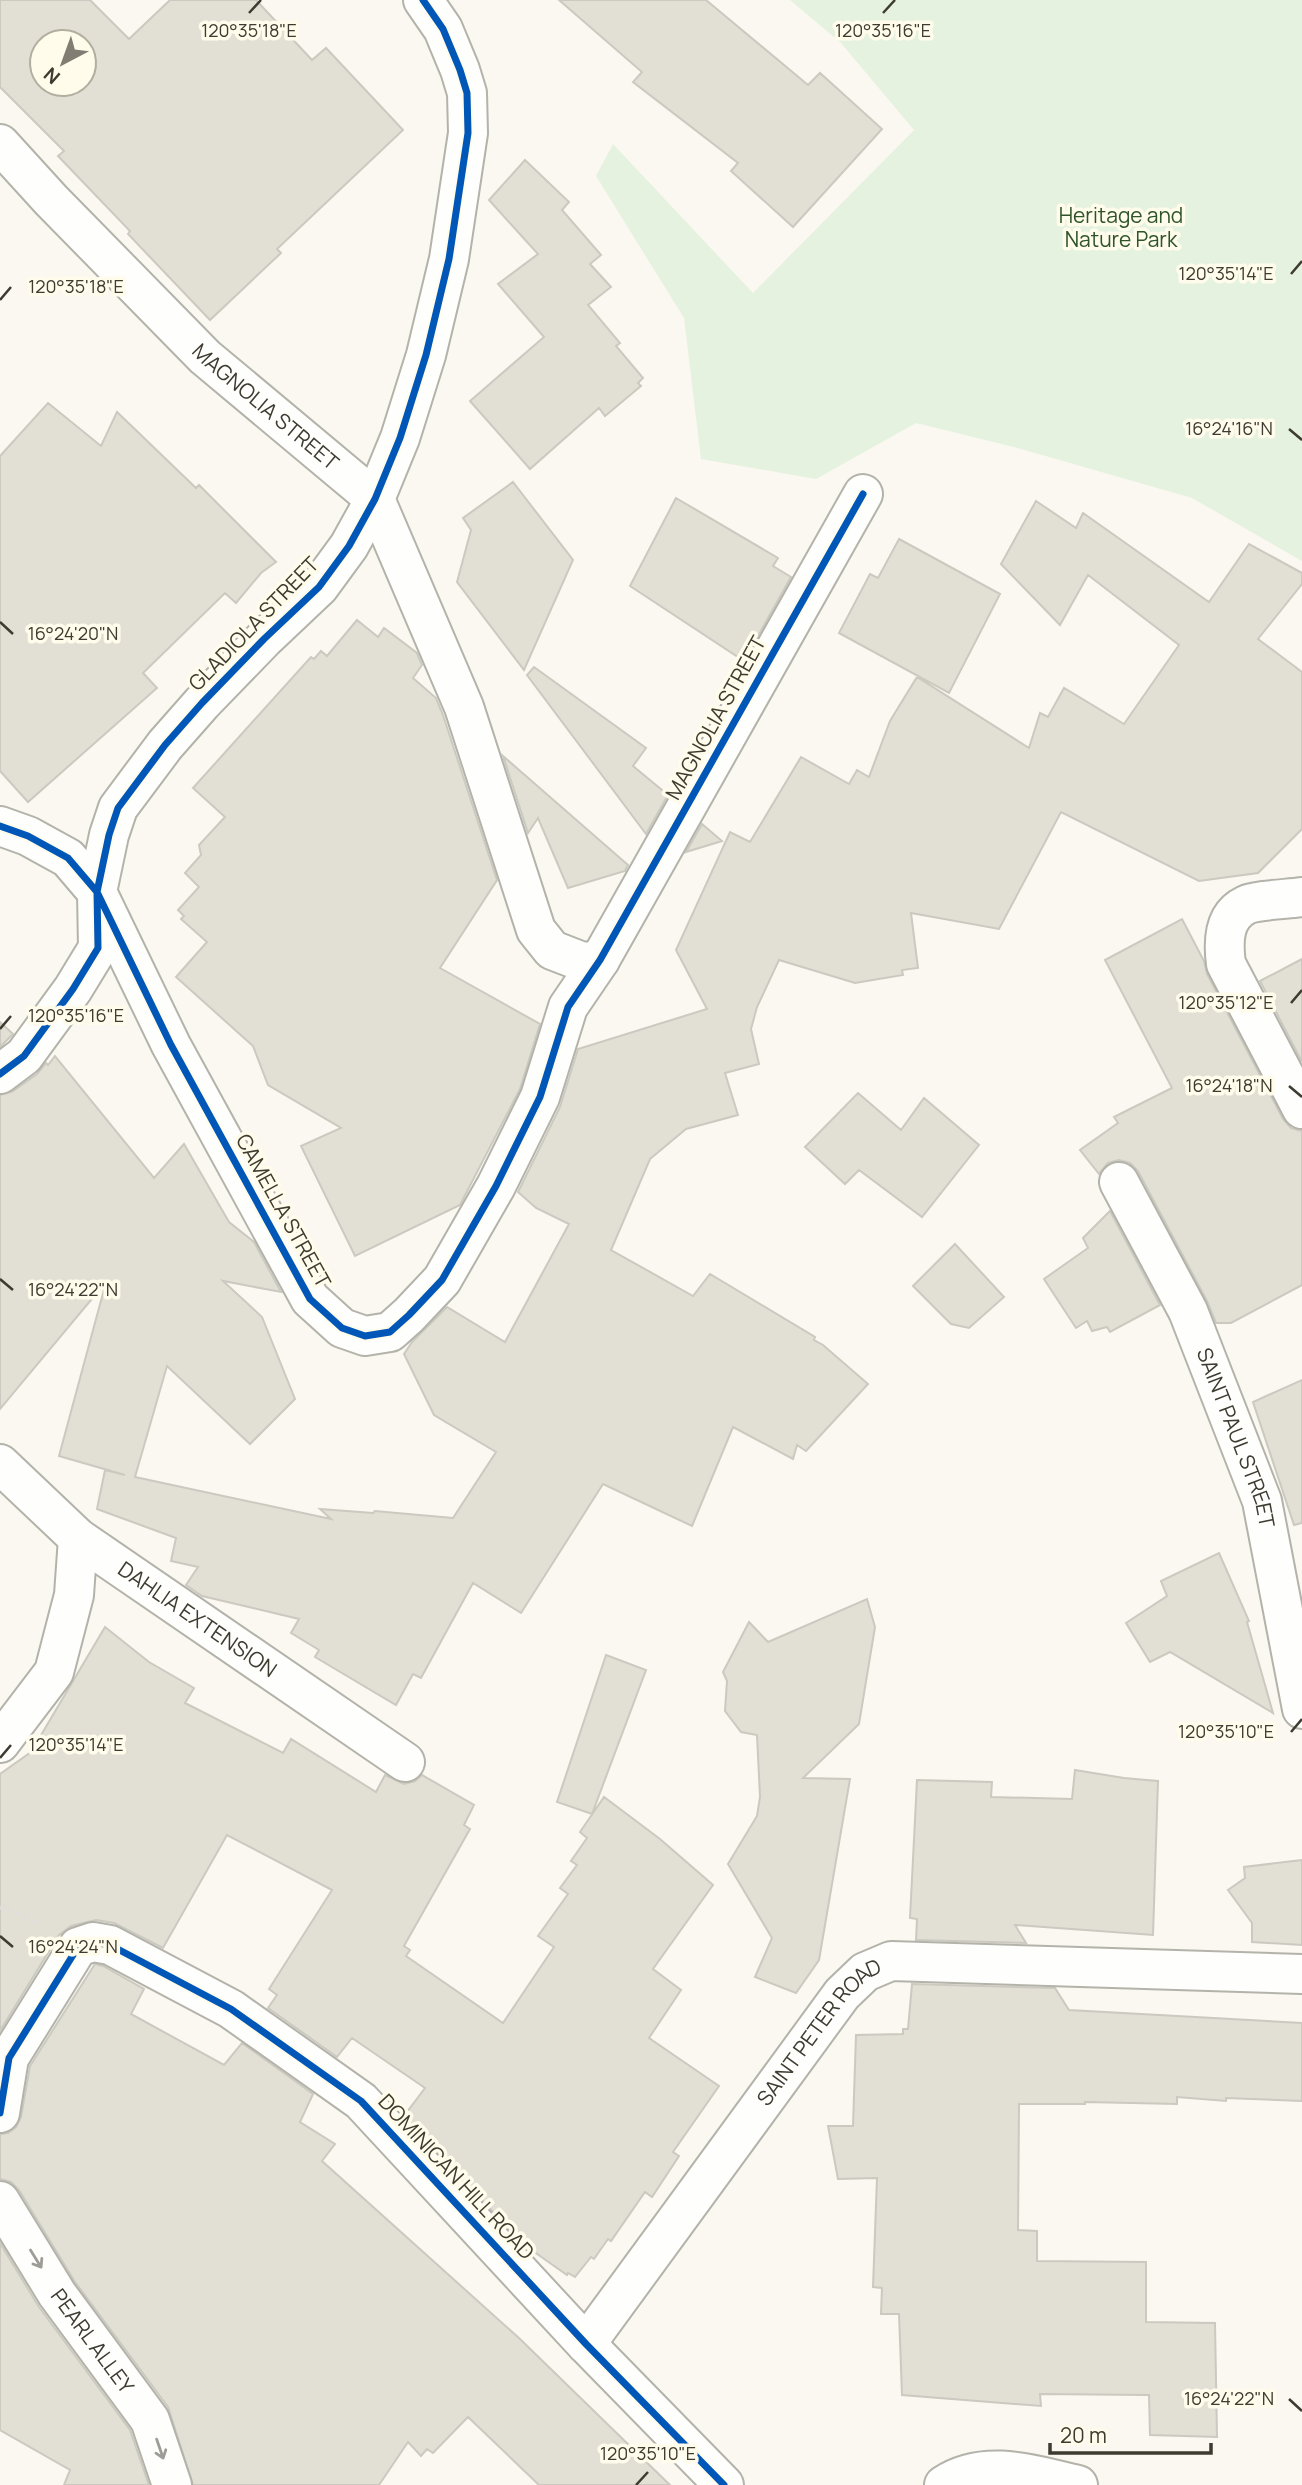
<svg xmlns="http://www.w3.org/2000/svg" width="1302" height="2485" font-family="Manrope,sans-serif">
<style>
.green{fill:#e6f2e0}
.building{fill:#e2e0d5;stroke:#cbc9c0;stroke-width:2;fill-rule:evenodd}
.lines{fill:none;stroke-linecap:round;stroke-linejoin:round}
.minor-casing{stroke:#b4b3aa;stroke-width:42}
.path{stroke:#dfdedb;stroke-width:4.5;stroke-dasharray:3.5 5;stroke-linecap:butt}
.minor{stroke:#fefefd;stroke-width:38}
.cycleway-casing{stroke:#fffceb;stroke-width:11}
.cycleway{stroke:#0057b8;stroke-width:7}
.oneway{stroke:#9e9c96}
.ticks{fill:none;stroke:#3e3b30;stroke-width:2.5}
.labels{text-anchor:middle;stroke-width:7;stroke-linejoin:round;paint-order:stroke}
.park-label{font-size:21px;fill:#2f542a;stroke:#fffceb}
.street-label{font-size:21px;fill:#3e3b30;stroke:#fffceb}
.ticks-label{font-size:18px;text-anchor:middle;fill:#3e3b30;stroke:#fffceb;stroke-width:7;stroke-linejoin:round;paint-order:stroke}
</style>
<rect width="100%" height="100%" fill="#faf8f0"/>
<path class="green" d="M790,0H1302V561L1192,498L1014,447L916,423L816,479L701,459L684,318L596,176L613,144L753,293L914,130L841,43Z"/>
<path class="building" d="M0,0H90L129,39L170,0H256L312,60L326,48L403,130L277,249L281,253L210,320L128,234L130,231L58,156L64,151L0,87ZM42,42H84V84H42Z
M559,0H706L808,85L820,73L882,129L793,227L731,171L738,163L633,82L642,72Z
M525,160L569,202L562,210L601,255L590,264L611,287L588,305L620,343L616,346L643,378L638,383L641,386L605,416L599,408L530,469L470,401L544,337L498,284L538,254L489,200Z
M48,403L101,446L117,412L196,488L199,485L276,562L261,573L236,603L225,593L143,673L157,688L28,802L0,771V456Z
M513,482L573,560L524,670L457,582L471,530L463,518Z
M676,498L778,558L773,566L791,577L744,661L630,586Z
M1036,501L1076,528L1083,513L1209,602L1249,544L1302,573V584L1258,639L1302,672V829L1258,873L1199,881L1061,812L999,929L911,913L918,968L902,970L903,975L855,983L779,960L757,1007L751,1029L759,1064L725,1073L738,1115L686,1129L650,1159L611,1250L693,1296L710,1274L815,1337L814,1340L823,1345L868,1384L806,1451L797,1445L793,1459L733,1427L692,1526L603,1484L521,1613L473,1583L421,1678L413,1674L396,1705L315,1657L319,1650L291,1633L299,1619L202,1596L186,1585L198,1567L171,1561L176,1538L97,1509L105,1470L125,1475L59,1456L106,1282L0,1409V1095L13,1091L37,1074L46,1063L48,1065L55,1056L154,1178L184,1144L229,1222L254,1242L281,1292L223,1281L262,1317L295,1399L250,1444L167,1366L135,1477L331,1519L320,1509L373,1513L375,1511L453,1518L496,1452L434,1415L404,1354L412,1342L447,1307L505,1342L569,1224L536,1208L518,1192L560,1107L578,1049L707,1009L676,950L730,832L750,842L801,757L849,784L857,770L869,777L890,721L917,677L1029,748L1040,713L1048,717L1064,688L1124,724L1179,645L1088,575L1060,625L1001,564Z
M899,539L1000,594L949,693L839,633L870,574L878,578Z
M357,620L378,637L384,628L417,653L422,665L413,678L436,698L443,715L497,880L440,968L540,1024L520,1089L460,1205L355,1256L301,1146L341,1128L268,1085L253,1046L176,977L207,942L181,919L184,916L178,910L199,887L185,873L201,855L199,845L225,817L193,788L311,657L314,659L321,651L327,656Z
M534,667L646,748L633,766L668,795L646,834L527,675Z
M503,756L628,865L625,871L568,888L538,818L528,833Z
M702,824L722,841L686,852Z
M1182,919L1204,961L1207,974L1283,1119L1291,1128L1302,1131V1285L1231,1323H1216L1207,1301L1138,1171L1130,1163L1119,1160L1108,1163L1099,1174L1080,1150L1118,1123L1114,1117L1172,1088L1105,960Z
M1302,959V1062L1260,981Z
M0,1022L13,1034L0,1047Z
M858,1093L901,1130L924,1098L979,1145L922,1217L859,1170L845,1184L805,1147Z
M1110,1211L1160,1305L1110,1332L1107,1327L1092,1331L1087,1321L1076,1328L1044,1279L1088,1248L1083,1238Z
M955,1244L1004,1297L969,1328L951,1324L913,1286Z
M1302,1380V1523L1294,1525L1253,1402Z
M1219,1553L1249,1621L1247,1622L1273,1713L1170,1652L1150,1662L1126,1623L1167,1596L1161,1581Z
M867,1599L875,1627L859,1724L803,1778L850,1779L819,1960L796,1993L755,1977L772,1938L728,1864L757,1816L760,1797L757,1735L741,1732L725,1711L727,1681L723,1672L749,1622L768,1642Z
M105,1627L149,1662L194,1688L185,1703L283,1753L291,1739L376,1792L385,1775L404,1784L415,1781L422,1775L474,1805L464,1825L470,1829L404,1946L410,1950L406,1956L503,2023L554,1947L538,1936L568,1894L560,1888L577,1865L571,1861L587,1838L580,1832L604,1797L660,1839L713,1885L653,1969L681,1990L649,2038L719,2086L673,2152L679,2156L652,2197L645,2192L611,2241L608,2239L594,2259L591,2257L575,2277L568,2273L567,2275L523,2244L404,2116L425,2088L352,2038L337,2057L268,2008L277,1995L269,1989L332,1890L227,1835L163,1948L114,1923L96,1920L71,1926L59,1935L0,2031V1774L31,1752Z
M606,1655L646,1670L592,1814L557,1802Z
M1075,1770L1124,1778L1158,1781L1153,1935L1015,1925L1026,1943L916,1940L917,1919L910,1918L917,1780L992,1782L991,1797L1072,1799Z
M1302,1860V1945L1252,1942V1923L1228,1890L1245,1878L1244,1867Z
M95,1964L103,1966L144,1989L131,2014L224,2065L242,2043L313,2094L300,2122L335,2144L322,2161L520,2339L670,2485H539L468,2417L433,2453L427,2449L421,2456L408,2442L379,2485H193L168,2407L75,2282L19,2190L11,2182L0,2179V2134L8,2133L16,2127L21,2117L30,2066Z
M912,1984L1055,1988L1069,2010L1302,2023V2101L1226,2098V2101L1177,2097V2104L1085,2102V2104H1019L1018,2230L1037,2231V2261L1146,2262V2322L1215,2323L1217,2437L1150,2435L1149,2395L1040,2394L1041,2406L902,2395L899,2314H881L882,2288L873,2287L877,2178L838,2179L828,2126H853L856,2035L903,2034V2029H908Z
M0,2243L39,2307L130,2430L149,2485H64L70,2470L0,2430Z"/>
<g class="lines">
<g class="minor-casing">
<g id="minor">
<path id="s1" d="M0,144L51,200L205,357L375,499L464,707L536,930L552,950L583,962L600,960"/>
<path d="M0,826L28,836L68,858L97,892L171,1045L310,1299L342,1328L365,1336L390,1332L409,1315L442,1280L496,1186L540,1097L568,1007L600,960L863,494"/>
<path d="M1302,897C1290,899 1256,900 1246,905C1223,916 1223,942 1226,964L1302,1109"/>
<path d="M0,1074L24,1056L73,989L98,948L97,892L109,835L118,808L165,745L202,703L264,639L319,587L349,546L375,499L400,438L426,355L449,259L468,133L467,93L460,70L443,29L423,0"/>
<path id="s2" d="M1119,1182L1188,1311L1262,1501L1302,1709"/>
<path id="s3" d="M0,1464L78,1538L405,1762"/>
<path d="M0,1743L54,1672L74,1595L78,1538"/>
<path d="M0,2113L9,2058L78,1947L93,1942L110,1945L231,2009L361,2101L586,2344L724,2485"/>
<path id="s4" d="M0,2201L57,2294L150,2420L172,2485"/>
<path id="s5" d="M586,2344L842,1994L865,1972L891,1961L1302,1974"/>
<path d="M944,2485C985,2458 1034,2475 1078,2485"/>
</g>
</g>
<path class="path" d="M0,1907L25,1916L38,1924"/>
<use href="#minor" class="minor"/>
<g class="cycleway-casing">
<path id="cycleway" d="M0,826L28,836L68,858L97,892L171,1045L310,1299L342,1328L365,1336L390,1332L409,1315L442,1280L496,1186L540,1097L568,1007L600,960L863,494
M0,1074L24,1056L73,989L98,948L97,892L109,835L118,808L165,745L202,703L264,639L319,587L349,546L375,499L400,438L426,355L449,259L468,133L467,93L460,70L443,29L423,0
M0,2113L9,2058L78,1947L93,1942L110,1945L231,2009L361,2101L586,2344L724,2485"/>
</g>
<use href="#cycleway" class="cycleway"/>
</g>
<defs><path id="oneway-shaft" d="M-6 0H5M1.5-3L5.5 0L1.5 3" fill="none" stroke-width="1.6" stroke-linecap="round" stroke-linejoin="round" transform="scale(1.75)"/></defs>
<g class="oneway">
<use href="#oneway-shaft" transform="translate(36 2259) rotate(58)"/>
<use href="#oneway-shaft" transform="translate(160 2449) rotate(71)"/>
</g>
<path class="ticks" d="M249,13L261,0M883,13L895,0M1291,274L1302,261M0,300L11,287M1289,429L1302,440M0,622L13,634M1291,1003L1302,990M0,1029L11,1016M1289,1086L1302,1097M0,1279L13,1290M1291,1732L1302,1719M0,1758L11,1745M0,1936L13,1947M1289,2399L1302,2411M636,2485L648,2472"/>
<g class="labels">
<g class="park-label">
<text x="1121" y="223">Heritage and<tspan x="1121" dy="24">Nature Park</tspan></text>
</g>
<g class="street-label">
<text dy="7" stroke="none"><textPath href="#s1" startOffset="374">MAGNOLIA STREET</textPath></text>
<text transform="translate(254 624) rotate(-46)" y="7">GLADIOLA STREET</text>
<text transform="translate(716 718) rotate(-61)" y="7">MAGNOLIA STREET</text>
<text transform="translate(283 1211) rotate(61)" y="7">CAMELLA STREET</text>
<text dy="7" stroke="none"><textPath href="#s2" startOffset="282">SAINT PAUL STREET</textPath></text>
<text dy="7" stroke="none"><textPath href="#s3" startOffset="252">DAHLIA EXTENSION</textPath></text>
<text dy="7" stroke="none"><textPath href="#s5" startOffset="390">SAINT PETER ROAD</textPath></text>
<text transform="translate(456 2177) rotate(47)" y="7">DOMINICAN HILL ROAD</text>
<text dy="7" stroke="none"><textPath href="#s4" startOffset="168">PEARL ALLEY</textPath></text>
</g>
</g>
<g class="ticks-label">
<text x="249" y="37">120°35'18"E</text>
<text x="883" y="37">120°35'16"E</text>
<text x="1226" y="280">120°35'14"E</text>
<text x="76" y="293">120°35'18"E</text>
<text x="1229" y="435">16°24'16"N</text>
<text x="73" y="640">16°24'20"N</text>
<text x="1226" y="1009">120°35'12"E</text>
<text x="76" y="1022">120°35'16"E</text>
<text x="1229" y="1092">16°24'18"N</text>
<text x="73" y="1296">16°24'22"N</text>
<text x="1226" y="1738">120°35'10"E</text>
<text x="76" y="1751">120°35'14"E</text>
<text x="73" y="1953">16°24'24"N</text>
<text x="1229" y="2405">16°24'22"N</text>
<text x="648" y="2460">120°35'10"E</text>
</g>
<g transform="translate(63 63) rotate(221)"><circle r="33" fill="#fffceb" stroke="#b2afa0" stroke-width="2"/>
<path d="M0-5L12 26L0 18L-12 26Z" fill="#807d73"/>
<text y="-10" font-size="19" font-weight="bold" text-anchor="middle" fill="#3e3b30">N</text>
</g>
<path d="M1050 2443v10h161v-10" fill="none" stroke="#3e3b30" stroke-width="3.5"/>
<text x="1060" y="2443" font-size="21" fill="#3e3b30" stroke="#fffceb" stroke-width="5" paint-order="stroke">20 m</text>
</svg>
